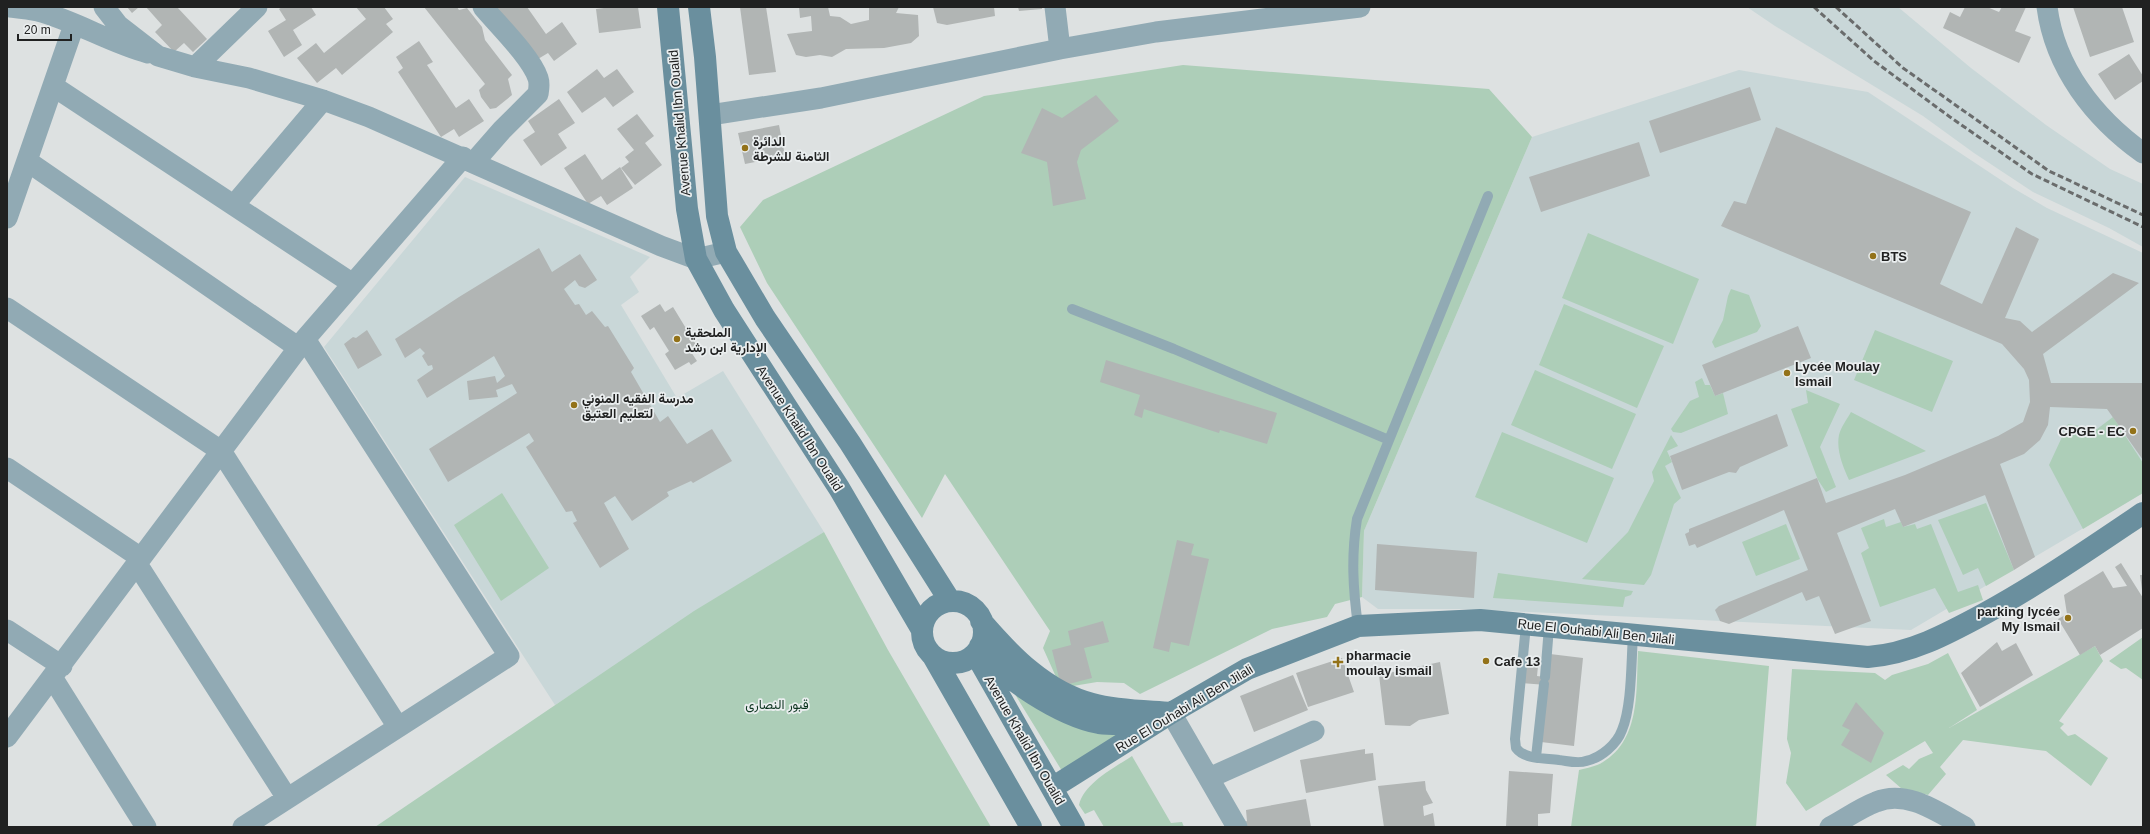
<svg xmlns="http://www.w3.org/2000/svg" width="2150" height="834" font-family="Helvetica,Vazirmatn,sans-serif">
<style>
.built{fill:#c9d7d8}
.green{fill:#adceb8}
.building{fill:#b1b5b4}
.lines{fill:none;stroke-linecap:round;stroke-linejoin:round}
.lane{stroke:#91aab4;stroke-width:10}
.street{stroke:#91aab4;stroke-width:21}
.secondary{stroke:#6a8f9e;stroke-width:22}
.rail{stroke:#6a6c6c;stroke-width:3;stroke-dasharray:6 3;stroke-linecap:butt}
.poi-dot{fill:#937219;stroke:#eaeeef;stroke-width:1.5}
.labels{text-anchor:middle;stroke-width:3.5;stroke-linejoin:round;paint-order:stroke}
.street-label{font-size:13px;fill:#202121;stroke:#eaeeef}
.poi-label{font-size:13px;font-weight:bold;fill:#202121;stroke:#eaeeef;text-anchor:start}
.park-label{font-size:13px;fill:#0c341f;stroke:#eaeeef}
</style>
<rect width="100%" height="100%" fill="#dde1e1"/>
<path class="built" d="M1747,7H1898L1971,68L2046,125L2110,169L2143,184V247L2109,228L2033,192L1974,153L1923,116L1775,26Z
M1739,70L1868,92L2013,188L2047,208L2143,253V493L1911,630L1464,609H1378L1362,597L1364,531L1532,137Z
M465,177L650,257L630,277L639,292L621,305L677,398L723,371L824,532L555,705L324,347Z"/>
<path class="green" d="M1183,65L1489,89L1532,137L1364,531L1362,597L1335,604L1327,617L1272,629L1140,694L1124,683L1097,682L1061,688L1043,648L1050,631L945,474L922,518L767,283L740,227L763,200L984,96Z
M1588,233L1699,279L1673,344L1562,298Z
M1731,289L1749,295L1761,326L1757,332L1715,348L1712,342L1723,320L1728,296Z
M1564,304L1664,346L1637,408L1539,365Z
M1875,330L1953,361L1932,412L1854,380Z
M1535,370L1636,414L1612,469L1511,425Z
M1702,378L1705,385H1710L1715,396L1723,393L1728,414L1681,433L1673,432L1671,429L1690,401L1699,397L1695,382Z
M1806,390L1840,404L1820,447L1836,487L1826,492L1818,480L1791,409L1808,403Z
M1851,412L1926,451L1849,480C1843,467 1836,450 1839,435C1841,427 1847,419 1851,412Z
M2113,417L2143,463V493L2083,529L2049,465L2068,424L2097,429Z
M1502,432L1614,478L1587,543L1475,497Z
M1671,435L1678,446L1667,451L1672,462L1665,466L1681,498L1674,504L1651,575L1644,585L1582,579L1628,532L1654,481L1652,472Z
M502,493L549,568L501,601L454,525Z
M1986,503L2014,570L1986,586L1978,568L1963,575L1938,520Z
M1884,519L1886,527L1901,522L1903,527L1915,524L1917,529L1931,524L1958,592L1978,585L1983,600L1949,613L1935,588L1880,607L1861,553L1869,548L1861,528Z
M1786,524L1800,559L1756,576L1742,542Z
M824,532L888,650L991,827H375L694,611Z
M1498,573L1633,591L1631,595L1625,597L1623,607L1493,598Z
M2143,637V680L2126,668L2121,669L2109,661Z
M2095,646L2103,661L2059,721L2064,724L2060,728L2068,736L2075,734L2108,758L2091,786L2046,751L1963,740L1940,767L1946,774L1928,795L1902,789L1886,775L1903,765L1909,769L1919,759L1933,753L1925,741L1806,811L1786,783L1791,753L1787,739L1792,669L1875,673L1885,680L1892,675L1928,664L1948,653L1977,710L1949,728Z
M1638,651L1769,666L1756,827H1571L1579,770C1587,768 1597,766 1603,762C1641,739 1636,689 1638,651Z
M1013,691L1122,733L1062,771Z
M1132,756L1171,823L1182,822L1184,827H1104L1094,810L1085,814L1079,805C1084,783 1114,768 1132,756Z"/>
<path class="building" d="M127,7H139L132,13Z
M146,7H177L207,39L193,52L184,43L174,52L155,32L162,25Z
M282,7H311L316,15L293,30L302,45L284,57L268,31L286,20L279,9Z
M356,7H384L393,19L386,24L393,32L342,75L336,68L317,83L297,58L316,43L324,53L366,19Z
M424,7H457L459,10L467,8L482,27L485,40L512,75L508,79L512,95L496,108L490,109L481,97L479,90L485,84Z
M494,7H527L546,34L562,22L577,44L554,61L548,53L533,62Z
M612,7H638L641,28L599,33L596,9Z
M740,7H766L776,72L749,75Z
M799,7H828L830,16L840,17L851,24L869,20V7H899L896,13L918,15L919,36L911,43L884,48L846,49L832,57L820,55L806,57L796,55L787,34L812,31L811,16L800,18Z
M933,7H994L995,16L947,25L937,23Z
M1018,7H1042V9L1019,11Z
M1965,7H1987L1999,12L2002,7H2026L2015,31L2031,37L2019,63L1943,28L1950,12L1960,17Z
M2073,7H2122L2134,42L2090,57Z
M419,41L433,62L427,65L456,108L469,99L484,121L459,137L454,129L441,137L398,72L403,68L396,57Z
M2129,54L2143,76V81L2115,100L2098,74Z
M597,69L604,78L617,69L634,92L613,107L605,97L582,113L567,92Z
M1750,87L1761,120L1660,153L1649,121Z
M1096,95L1119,121L1081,150L1077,162L1086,199L1053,206L1047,162L1021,153L1042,108L1062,118Z
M559,99L575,123L558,134L567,148L541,166L523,140L535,132L528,121Z
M637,114L654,136L645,143L662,165L635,185L621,168L629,162L625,157L634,150L617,129Z
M779,125L785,156L745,164L738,133Z
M1776,127L1971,212L1940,284L1982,304L2016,227L2039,239L2005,318L2020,321L2032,332L2113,273L2139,283L2043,354L2051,383H2143V460L2107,409L2050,407L2048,425L2040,440L2024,454L2000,464L2035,557L2014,570L1985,495L1903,527L1895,509L1837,533L1871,621L1835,634L1819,596L1806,601L1802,592L1729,624L1720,621L1715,610L1719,606L1808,570L1784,510L1697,548L1695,544L1689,546L1685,534L1689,532V529L1817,478L1826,503L1905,475L1998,436L2023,422L2030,402L2029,380L2024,369L2002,344L1721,226L1734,201L1746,204Z
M1639,142L1650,176L1541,212L1529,177Z
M585,154L602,180L620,167L633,188L607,205L601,196L588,204L564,168Z
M539,248L552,272L580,254L597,280L585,288L579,286L575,280L564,289L575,305L579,304L586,315L592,311L605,327L608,326L634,368L631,372L660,422L668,416L687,444L712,429L732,461L693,483L691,481L667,492L669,496L632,521L615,496L604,503L629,549L600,568L573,523L577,521L572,511L566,512L526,447L534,441L529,433L448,482L429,449L517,393L512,384L496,390L498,397L469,400L467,381L495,376L497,383L505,376L494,356L427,398L417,380L433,369L432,365L428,366L422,356L425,353L420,348L405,358L395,339L459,297Z
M660,304L665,312L673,307L698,348L691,352L697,361L691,365L689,362L675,370L665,354L669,351L654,327L650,330L641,316Z
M1798,326L1811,358L1715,396L1702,365Z
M367,330L382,355L358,369L344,344L353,337L356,338Z
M1106,360L1277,413L1267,444L1220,430L1219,433L1144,409L1142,418L1134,415L1140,395L1100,382Z
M1777,414L1788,446L1740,467L1736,473L1729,472L1682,490L1670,456Z
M1177,540L1194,544L1191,555L1209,559L1189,646L1171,642L1169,652L1153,648Z
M1377,544L1477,552L1474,598L1375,590Z
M2121,563L2143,598V628L2100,655L2095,646L2080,655L2058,619L2067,614L2064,595L2103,571L2113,588L2127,586L2115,567Z
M2140,575H2143V590H2142Z
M1103,621L1109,642L1084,648L1092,678L1061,686L1052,650L1071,645L1068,631Z
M1997,642L2002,651L2016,643L2033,675L1980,707L1961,673Z
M1550,654L1583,658L1574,746L1541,742L1547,685L1521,683L1523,665L1538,666L1537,676L1545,677Z
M1342,658L1354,692L1308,707L1296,673Z
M1440,662L1449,714L1419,720L1410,726L1385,725L1379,675Z
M1293,675L1308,710L1254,732L1240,696Z
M1856,702L1884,733L1871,763L1841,745L1850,730L1842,726Z
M1365,749V754L1373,753L1376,780L1306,793L1300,760Z
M1509,771L1553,774L1550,813L1538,814V827H1506Z
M1425,781L1426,790L1433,803L1423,806L1424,816L1433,813L1435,827H1384L1378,786Z
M1306,799L1311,827H1243L1242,823L1247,821L1246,810Z"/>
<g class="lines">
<path class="lane" d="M1072,309L1174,349L1389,440
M1526,625L1515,739L1516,748C1525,760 1546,758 1559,760C1568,761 1578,764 1586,761C1601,758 1617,744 1622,730C1632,706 1631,662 1633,636
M1358,626C1353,589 1351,556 1357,519L1488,196
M1545,677L1549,627
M1536,757L1544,684"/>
<path class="street" d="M10,7C19,8 29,9 38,11C76,21 110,43 148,53
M104,7L118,25L158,56L195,67L249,78L323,100L369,117L661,246L696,259L726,252
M1055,7L1060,49
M2047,7C2055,68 2094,118 2143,153
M195,67L257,7
M53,86L353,284
M710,115L821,98L1060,49L1156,32L1360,7
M27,161L299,348
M474,162L502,130L538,94C539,88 540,84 538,78C531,57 498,25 483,7
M234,205L323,100
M7,218L74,25
M7,308L221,451L398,727
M7,468L141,558
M137,564L287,798
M7,630L62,666
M52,677L146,827
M1171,713L1237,827
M7,737L305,339L463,157
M1209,778L1314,731
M243,827L509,656L305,339
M1830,827C1845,819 1860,808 1876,802C1907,789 1939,813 1965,827"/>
<path class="secondary" d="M668,7L687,209L696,259L724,310L839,488L922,630
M699,7L705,57L717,216L726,252L765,318L850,443L950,601
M922 632a31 31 0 1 1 62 0a31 31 0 1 1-62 0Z
M981,621C1011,656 1046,692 1092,704C1117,711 1145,711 1171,713
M980,646C1000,678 1062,716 1099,723C1114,725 1131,724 1146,723
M933,656L1031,827
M978,658L1074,827
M1052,788L1171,713L1247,669L1358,626L1480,620L1868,657C1910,654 1947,634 1984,614C2039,584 2091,548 2143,513"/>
<path class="rail" d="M1814,7L1874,61L1950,117L2032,174L2143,227
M1836,7L1903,68L2049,171L2143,215"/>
</g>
<g class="poi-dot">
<circle cx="745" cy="148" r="4"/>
<circle cx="1873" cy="256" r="4"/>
<circle cx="677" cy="339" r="4"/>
<circle cx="1787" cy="373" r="4"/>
<circle cx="574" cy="405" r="4"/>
<circle cx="2133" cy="431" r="4"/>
<circle cx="2068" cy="618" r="4"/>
<circle cx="1486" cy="661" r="4"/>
<path d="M1336 656h4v4h4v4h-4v4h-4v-4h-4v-4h4z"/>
</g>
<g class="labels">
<g class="street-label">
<text transform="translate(679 123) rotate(-95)" y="5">Avenue Khalid Ibn Oualid</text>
<text transform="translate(800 428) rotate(57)" y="5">Avenue Khalid Ibn Oualid</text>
<text transform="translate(1596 631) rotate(6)" y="5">Rue El Ouhabi Ali Ben Jilali</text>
<text transform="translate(1184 708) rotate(-31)" y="5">Rue El Ouhabi Ali Ben Jilali</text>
<text transform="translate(1025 740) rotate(60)" y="5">Avenue Khalid Ibn Oualid</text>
</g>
<g class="poi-label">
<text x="753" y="146">الدائرة<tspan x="753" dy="15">الثامنة للشرطة</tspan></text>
<text x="1881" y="261">BTS</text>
<text x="685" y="337">الملحقية<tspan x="685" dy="15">الإدارية ابن رشد</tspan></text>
<text x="1795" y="371">Lycée Moulay<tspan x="1795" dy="15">Ismail</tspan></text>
<text x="582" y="403">مدرسة الفقيه المنوني<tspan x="582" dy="15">لتعليم العتيق</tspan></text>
<text x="2125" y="436" text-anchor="end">CPGE - EC</text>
<text x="2060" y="616" text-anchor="end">parking lycée<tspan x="2060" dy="15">My Ismail</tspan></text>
<text x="1346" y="660">pharmacie<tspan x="1346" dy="15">moulay ismail</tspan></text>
<text x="1494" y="666">Cafe 13</text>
</g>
<g class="park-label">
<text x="777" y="709">قبور النصارى</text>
</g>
</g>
<rect width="2150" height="834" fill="none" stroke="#202121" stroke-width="16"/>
<path d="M18 34v6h53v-6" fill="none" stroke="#202121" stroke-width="2"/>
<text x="24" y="34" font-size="12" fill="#202121" stroke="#eaeeef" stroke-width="3" paint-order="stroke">20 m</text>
</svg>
